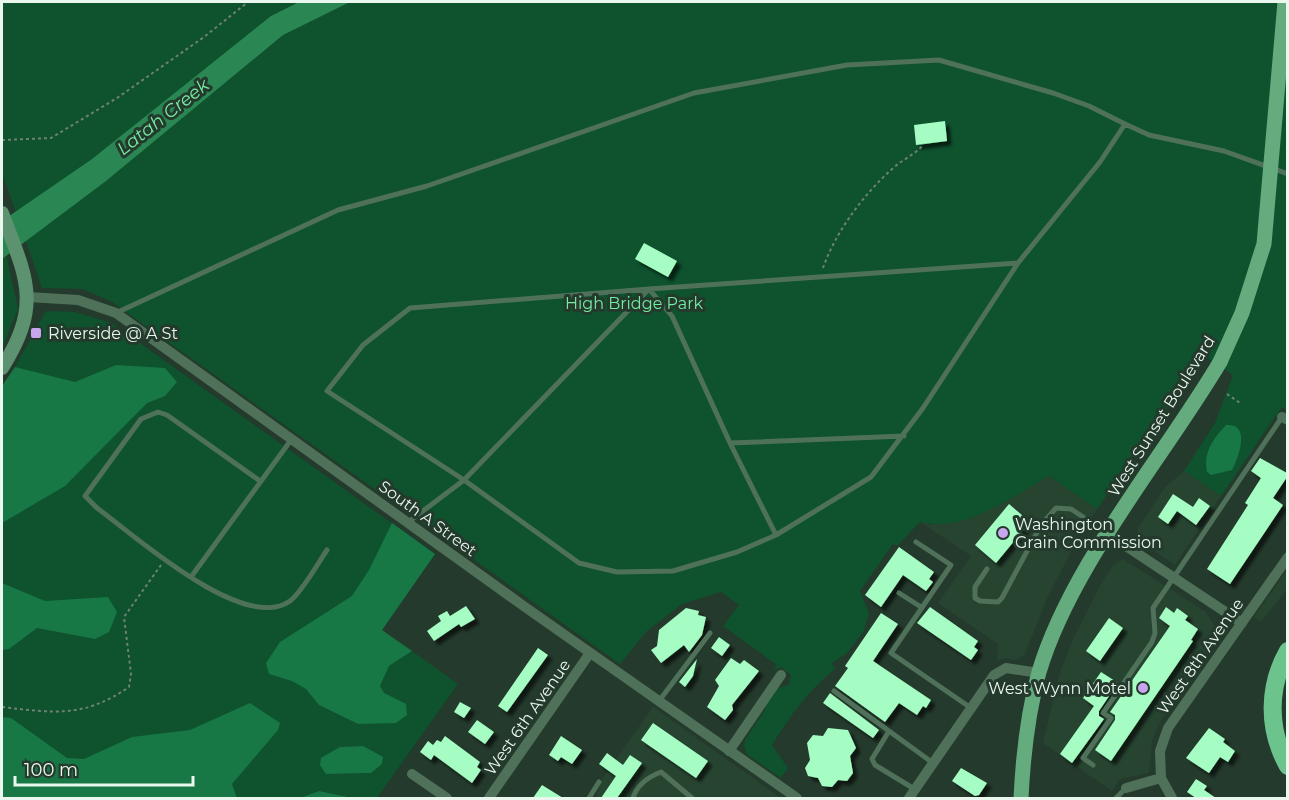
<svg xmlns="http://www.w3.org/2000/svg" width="1289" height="800" font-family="Montserrat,sans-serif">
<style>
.built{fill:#274431}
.green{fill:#0e522e;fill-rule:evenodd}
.forest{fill:#177846}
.water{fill:#2a8652}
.building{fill:#a5fdc3;filter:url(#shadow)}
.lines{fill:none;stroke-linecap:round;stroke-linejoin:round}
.path{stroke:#6f8175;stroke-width:2;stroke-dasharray:3 3;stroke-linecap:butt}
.lane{stroke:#4f715a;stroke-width:5}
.street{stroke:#4f715a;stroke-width:10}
.secondary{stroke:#5c926f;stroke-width:14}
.primary{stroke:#64ac7e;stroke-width:15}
.highway{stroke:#6cc38c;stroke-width:18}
.primary-bridge{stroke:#64ac7e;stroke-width:15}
.poi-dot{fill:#c7a6ef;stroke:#243a2c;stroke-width:2}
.labels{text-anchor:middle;stroke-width:6;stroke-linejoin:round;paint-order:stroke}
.park-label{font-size:16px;fill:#75eaa2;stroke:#243a2c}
.poi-label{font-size:16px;fill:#eaf7ee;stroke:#243a2c;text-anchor:start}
.street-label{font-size:16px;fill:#eaf7ee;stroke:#243a2c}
.water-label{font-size:18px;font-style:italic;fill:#77eca5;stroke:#243a2c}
</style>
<defs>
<filter id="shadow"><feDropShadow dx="4.5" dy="4.5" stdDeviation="1.5" flood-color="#0009"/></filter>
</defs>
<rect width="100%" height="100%" fill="#243a2c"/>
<path class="built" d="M1184,471L1221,496L1175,565L1140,541L1137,535L1138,528L1165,487Z
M1049,476L1097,509L1083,529L1048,596L1025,654L1016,660L1005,658L997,661L998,644L938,603L971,556L920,522L931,525L976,516Z
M1123,559L1206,612L1218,631L1216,642L1160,722L1152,741L1149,773L1120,779L1112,791L1043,743L1060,672L1074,637L1102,582L1113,565Z
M1287,570V589L1261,622L1254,617Z
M653,707L781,798H596L602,779Z"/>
<path class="green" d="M2,2H1287V410L1282,407L1221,496L1184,471L1215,423L1233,375L1204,356L1097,509L1049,476C1012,497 965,533 920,522L897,546L893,544L860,591L869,613L864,631L847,653L831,664L836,668C809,690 791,714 772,745L788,768L781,778L748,755L744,747L745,740L765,710L766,701L775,689L789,685L791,675L781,667L773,671L777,665L723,626L739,605L721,592L682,604L647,631L620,664L112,302L83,289L42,288L2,173Z
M2,235L18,309L2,348Z
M46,311L75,312L112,323L435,554L327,709L358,724L384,693L379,686L389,666L412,651L458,684L377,798H353L319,791L300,798H237L232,784L2,798V386L15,367ZM362,746L382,757V764L370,773L327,774L340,747Z"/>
<path class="forest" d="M116,365L165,368L177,382L165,396L147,403L65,486L2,523V386L15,367L75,382Z
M1226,425C1252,423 1238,458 1232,470L1211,475L1207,472C1203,452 1213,439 1226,425Z
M392,523L435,554L382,630L412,651L389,666L380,686L384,693L406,704L407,715L396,723L358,724L319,705L306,689L292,681L269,674L266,663L280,642L352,596L369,570Z
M2,583L45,601L108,597L117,612L109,632L95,639L37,628L9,649L2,650Z
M250,703L280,723L278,730L232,784L237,798H2V717L11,718L67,758L84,759L132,737L190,730Z
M363,746L383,757L382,764L371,773L326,774L320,765L321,758L340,747Z
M319,791L353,798H300Z"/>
<path class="water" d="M299,2H350L283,35L106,181L2,259V221L92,159L271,16Z"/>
<path class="building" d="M945,121L947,141L916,145L914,125Z
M644,243L677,261L668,277L635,259Z
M1260,458L1287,473V477L1273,498L1283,505L1230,584L1207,569L1248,505L1245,503L1261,478L1251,471Z
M1173,494L1193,507L1199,498L1210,506L1196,525L1177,511L1168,524L1158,517Z
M1009,504L1030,522L996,563L975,545Z
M899,547L934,572L929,579L933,582L926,591L903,575L881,607L865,595Z
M466,606L475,619L461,627L459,624L434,641L427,631L441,621L438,616L447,611L450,616Z
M930,607L978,641L974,647L978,650L971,660L917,623Z
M1166,607L1174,613L1177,608L1188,616L1185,620L1198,629L1191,640L1193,641L1111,761L1095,750L1115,720V715L1110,712L1170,626L1159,618Z
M686,608L699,611L698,615L706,617L702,635L689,652L684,645L661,663L651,650L657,646L659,630Z
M881,613L898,624L873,661L931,700L926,708L923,706L917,715L899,703L885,722L835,686L848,668L845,666Z
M1109,618L1123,628L1100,661L1086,651Z
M719,637L730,645L722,656L711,648Z
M538,648L548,655L507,712L498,706Z
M731,658L740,664L744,660L759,671L732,705L733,710L725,720L707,707L719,686L715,680Z
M697,659L693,676L685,687L679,682Z
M1101,672L1118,683L1099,711V716L1104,719L1072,763L1060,754L1094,706L1083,698Z
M830,693L879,730L873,738L823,703Z
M460,702L471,708L464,718L454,712Z
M477,720L494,732L485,744L468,732Z
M653,723L708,761L696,778L641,740Z
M828,728L848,730L856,748L850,756L853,773L847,781L838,780L832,787L822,786L818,778L808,776L805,768L810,760L807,743L813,735L823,736Z
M1209,728L1225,739L1223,742L1235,751L1228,762L1220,757L1209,773L1186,758Z
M445,736L480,762L477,767L481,770L472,783L434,755L431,760L420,752L428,741L433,745L437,740L441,742Z
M561,736L582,750L572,764L561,757L558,761L549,755Z
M607,753L623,765L630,755L642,763L617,798H601L616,776L599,764Z
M961,768L987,783L979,795L975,796L952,781Z
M1196,779L1207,786L1204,790L1216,798H1196L1187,792Z
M542,785L563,798H533Z"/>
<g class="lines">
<path class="path" d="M2,140L51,138L117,98L204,37L248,2
M823,268C835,233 863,195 891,170C901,160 915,155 924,144
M1227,394L1240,403
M2,707C54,713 84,718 129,687L131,674L124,617L161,565"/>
<path class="lane" d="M118,312L338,210L427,186L694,93L847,65L939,60L1053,93L1089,106L1125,124
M730,443L904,436
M260,481L167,415L158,412L141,419L85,496L97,508C134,535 244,634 290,601C302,592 318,563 327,550
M407,523L464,480L649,289L1018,263L1100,162L1125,124L1149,135L1224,151L1288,174
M776,535L730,443L672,316L649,289L410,308L363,345L327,391L464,480L579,563L617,572L673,571L737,552L776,535L871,477L923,408L1018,263
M916,542L951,565L891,653L971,708
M987,569L975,587V598L980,601L998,602L1002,598L1041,525L1056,508L1071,509L1107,533
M191,577L291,440
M899,593L921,607
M834,691L933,763
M659,701L710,633
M889,731L872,759L875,765L916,790
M1093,765L1083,758L1111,718L1103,713L1152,642L1155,633L1153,608L1282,417
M589,798L599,782
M633,798C637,785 648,777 661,772L692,798
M1116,798L1126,788"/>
<path class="street" d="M28,297L78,300L116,313L525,607L797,798
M1282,417L1288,420
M1108,534L1242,623
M729,751L781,675
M412,774L447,798
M1161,778L1172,798
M1126,788L1161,778L1160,751L1168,728L1288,557
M489,798L590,653
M909,798L994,675L1006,668L1039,673"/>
<path class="secondary" d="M2,213C27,279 42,304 2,368"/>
<path class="primary" d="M1021,798C1023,757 1028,712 1039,672C1071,565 1163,458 1220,362"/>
<path class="highway" d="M1288,651C1268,686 1267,729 1288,766"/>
<path class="primary-bridge" d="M1220,362L1242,313L1264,244L1285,2"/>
</g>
<g class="poi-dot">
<rect x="30" y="327" width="12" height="12" rx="3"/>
<circle cx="1003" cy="533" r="6"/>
<circle cx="1143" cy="688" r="6"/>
</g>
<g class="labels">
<g class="park-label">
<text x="634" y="309">High Bridge Park</text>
</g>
<g class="poi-label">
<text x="48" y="339">Riverside @ A St</text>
<text x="1015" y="530">Washington<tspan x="1015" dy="18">Grain Commission</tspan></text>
<text x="1131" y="694" text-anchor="end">West Wynn Motel</text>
</g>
<g class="street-label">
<text transform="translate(1161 416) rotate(-58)" y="6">West Sunset Boulevard</text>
<text transform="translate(428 518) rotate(36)" y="6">South A Street</text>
<text transform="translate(1200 656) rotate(-55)" y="6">West 8th Avenue</text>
<text transform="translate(527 717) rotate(-55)" y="6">West 6th Avenue</text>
</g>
<g class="water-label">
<text transform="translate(163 117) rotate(-38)" y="6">Latah Creek</text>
</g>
</g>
<rect width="1289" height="800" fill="none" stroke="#eaf7ee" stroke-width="6"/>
<path d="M15 776v9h178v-9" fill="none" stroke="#eaf7ee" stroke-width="3"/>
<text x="24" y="776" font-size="18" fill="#eaf7ee" stroke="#243a2c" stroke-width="4.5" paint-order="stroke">100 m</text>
</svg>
